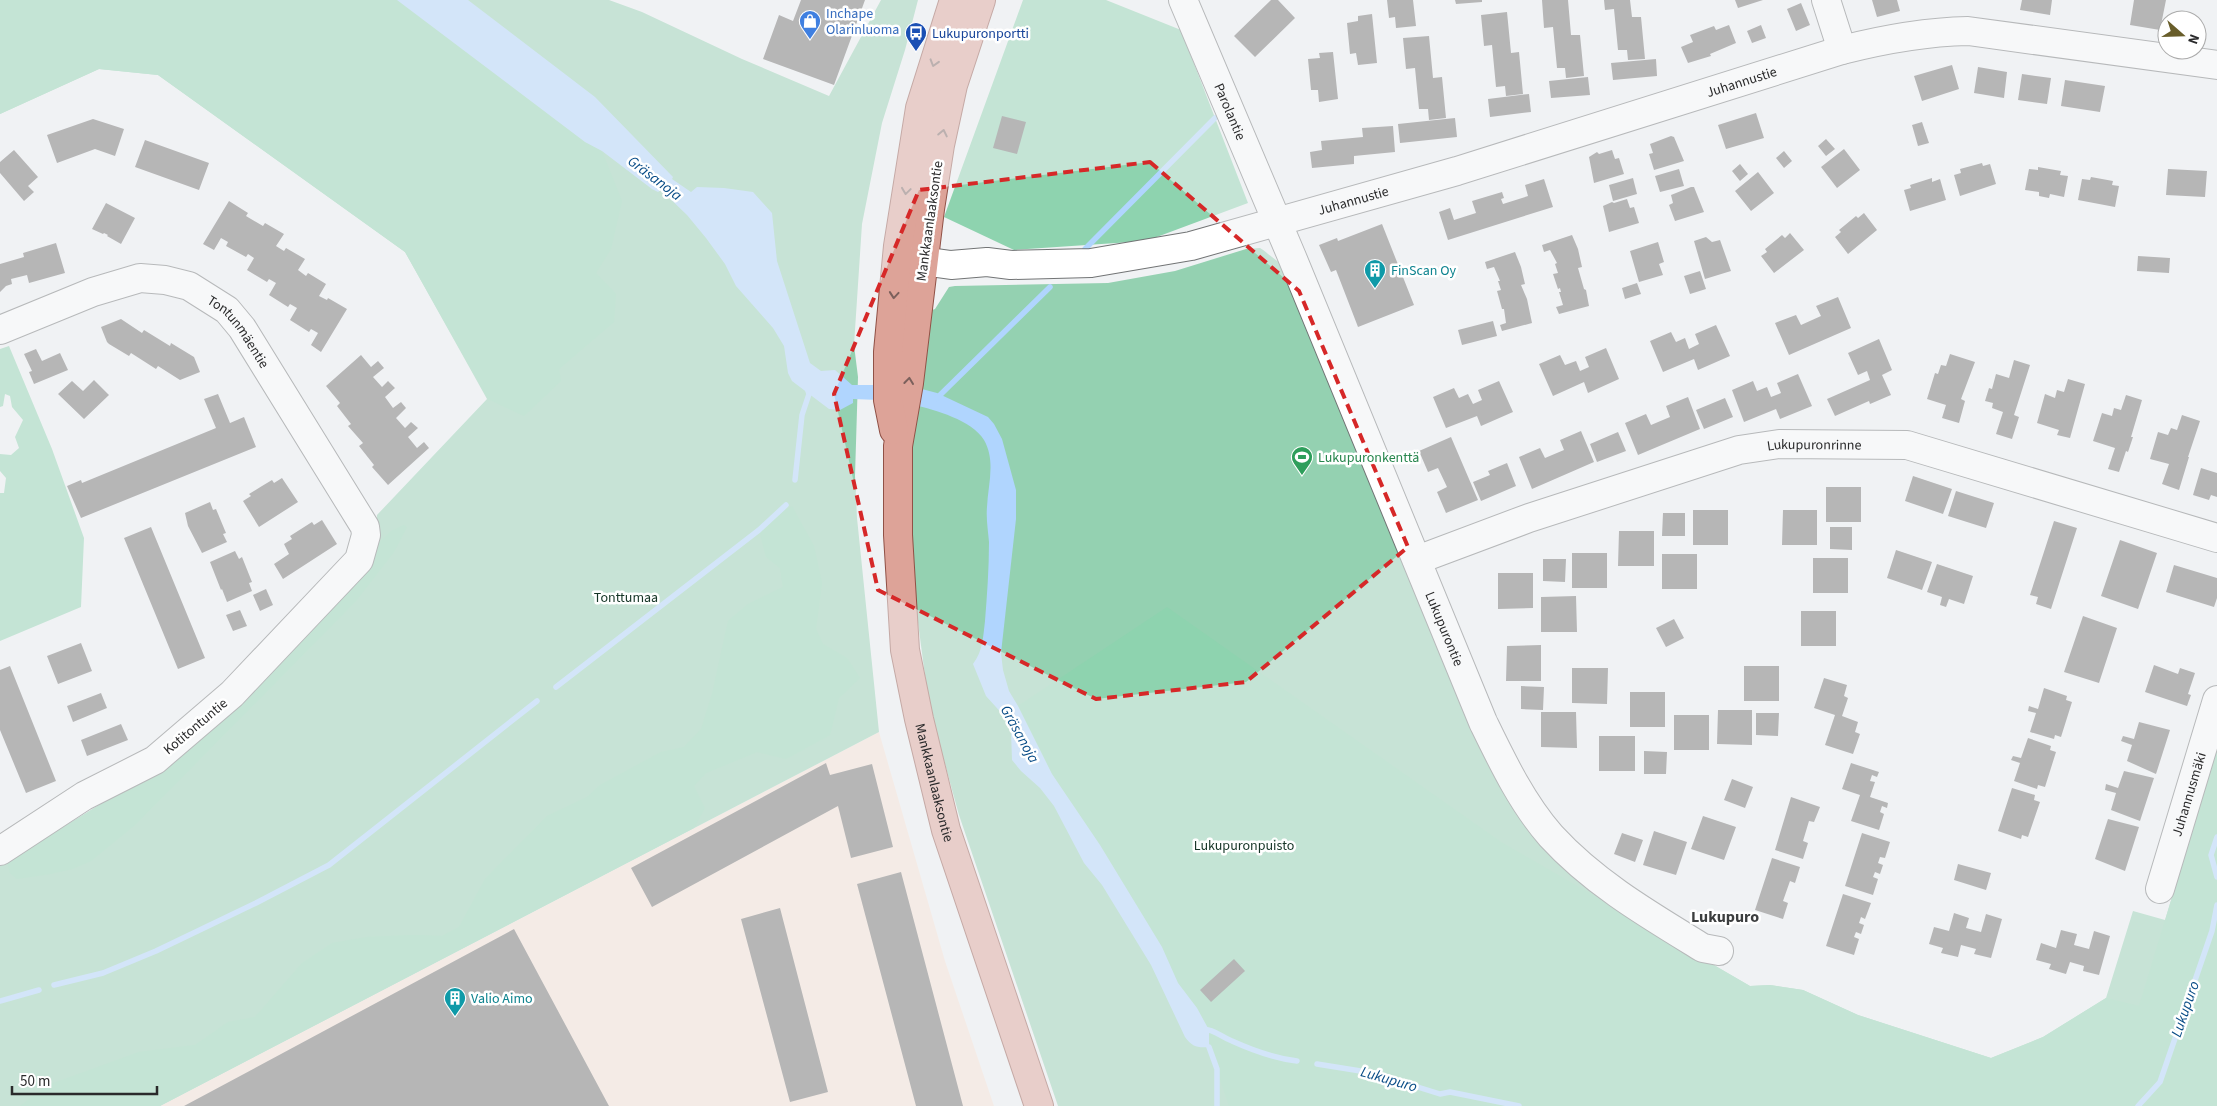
<svg xmlns="http://www.w3.org/2000/svg" width="2217" height="1106" font-family="'Source Sans 3',sans-serif">
<style>
.industrial{fill:#f9e3d5}
.green{fill:#94d1b1}
.forest{fill:#8ed3af}
.water{fill:#b0d5fe}
.lines{fill:none;stroke-linecap:round;stroke-linejoin:round}
.stream{stroke:#b0d5fe;stroke-width:5.5}
.building{fill:#6f6d6c}
.minor-casing{stroke:#727475;stroke-width:30}
.major-casing{stroke:#905146;stroke-width:30}
.minor{stroke:#fff;stroke-width:28}
.major{stroke:#dda398;stroke-width:28}
.oneway{stroke:#7b605c}
.marked{fill:none;stroke:#d62828;stroke-width:4;stroke-dasharray:10 6;stroke-linejoin:round}
.labels{text-anchor:middle;stroke-width:5;stroke-linejoin:round;paint-order:stroke}
.shop-label{font-size:14px;fill:#366cbe;stroke:#fff;text-anchor:start}
.transit-label{font-size:14px;fill:#164399;stroke:#fff;text-anchor:start}
.street-label{font-size:14px;fill:#2a2a2b;stroke:#fff}
.culture-label{font-size:14px;fill:#0d838f;stroke:#fff;text-anchor:start}
.leisure-label{font-size:14px;fill:#27864d;stroke:#fff;text-anchor:start}
.park-label{font-size:14px;fill:#143425;stroke:#fff}
.water-label{font-size:15px;font-style:italic;fill:#074b86;stroke:#fff}
.quarter-label{font-size:16px;font-weight:bold;fill:#3c3e3f;stroke:#fff}
</style>
<rect width="100%" height="100%" fill="#f0f2f4"/>
<path class="industrial" d="M879,732L945,961L994,1106H160Z"/>
<path class="green" d="M0,0H609L642,12L742,59L829,96L881,0H918L905,50L882,123L862,224L854,345L858,377L855,476L857,518L879,732L160,1106H0V866L164,765L376,546L377,515L487,399L405,252L158,75L99,69L0,114Z
M1260,248C1268,253 1274,260 1283,264L1498,772L1683,947L1750,986L1770,985L1803,990L1858,1015L1991,1058L2043,1037L2106,998L2133,911L2165,920L2217,749V1106H1058L959,815L929,706L917,615L910,527L911,430L921,314L935,309L949,287L955,286L1108,283L1175,271L1246,249Z"/>
<path class="forest" d="M0,0H398L585,142L602,151L622,201L611,249L596,273L616,294L614,322L559,369L561,381L524,416L488,399L405,252L158,75L99,69L0,114Z
M1023,0H1106L1181,30L1248,203L1146,241L1014,250L944,217Z
M9,346L52,449L84,538L81,607L0,641V493H4L6,478L0,471V454L11,455L19,448L15,437L23,420L12,407L10,396L5,394L3,406L0,407V349Z
M792,506L814,546L822,583L816,629L823,644L847,658L860,678L839,698L830,735L786,759L757,752L706,773L694,786L705,808L694,828L160,1106H20L48,1085L139,1052L195,1045L228,1022L255,1017L302,963L332,943L367,937L413,935L442,936L459,927L485,879L547,816L587,797L600,785L661,752L684,747L701,729L712,694L728,621L748,604L783,587L780,568L766,557L758,526Z
M404,525L407,527L394,552L356,601L135,825L91,861L72,869L50,874L17,879L10,873L7,862L164,765L376,546L391,531Z
M1167,607L1501,842L1750,986L1770,985L1803,990L1858,1015L1991,1058L2043,1037L2106,998L2139,1006L2217,749V1106H1229L1209,1047L1210,1038L1197,1008L1178,983L1162,947L1100,845L1052,774L1018,706Z"/>
<path class="water" d="M397,0H468L595,97L673,177L672,179L691,192L697,187L724,188L753,192L772,213L777,261L810,363L821,371L835,370L852,385H876L879,400L853,399V403L840,410L829,409L792,381L788,373L784,346L773,328L736,286L725,264L706,238L687,215L661,190L658,192L652,189L602,151L585,142Z
M918,388L937,393L988,417L994,424L1002,439L1016,490V519L1001,653L1003,670L1009,691L1018,706L1052,774L1100,845L1162,947L1178,983L1197,1008L1209,1030V1047C1198,1048 1192,1047 1185,1037L1151,965L1102,885L1084,863L1054,806L1040,788L1021,771L1012,760L1011,732L1005,717L986,696L973,664C983,651 983,637 985,621C987,595 989,569 989,542C988,530 986,519 987,507C988,485 996,461 984,440C972,420 935,410 914,405Z"/>
<g class="lines">
<path class="stream" d="M1085,249L1215,118
M936,399L1050,287
M795,480L802,415L809,394L807,388
M556,687L759,530L786,505
M2217,837L2211,855L2217,877
M54,985L103,973L156,951L256,903L329,865L537,701
M0,1001L39,990
M1203,1029C1216,1030 1221,1037 1232,1041C1254,1051 1273,1058 1297,1061
M1209,1047L1217,1069V1106
M1317,1064L1373,1073L1440,1094L1450,1092L1519,1106
M2138,1106L2160,1082L2212,931L2217,905"/>
</g>
<path class="building" d="M801,0H865L834,85L763,59L779,15L793,21Z
M1271,0H1278L1295,18L1255,57L1234,36Z
M1387,0H1413L1416,26L1396,28L1395,17L1389,18Z
M1455,0H1482V2L1456,4Z
M1542,0H1568L1571,35H1580L1584,76L1566,78L1565,68H1557L1553,27L1544,28Z
M1604,0H1630L1632,17H1641L1645,59L1628,60L1627,50H1618L1614,9L1605,10Z
M1735,0H1763L1738,8Z
M1872,0H1897L1900,11L1877,17Z
M2022,0H2052L2050,15L2020,10Z
M2134,0H2166L2160,30L2130,25Z
M1801,3L1810,25L1796,31L1787,9Z
M1507,12L1511,53L1519,52L1523,94L1506,96L1505,86L1496,87L1492,45L1484,46L1481,15Z
M1372,14L1377,63L1358,65L1356,53L1350,54L1347,23L1358,21V16Z
M1729,25L1736,43L1710,54L1711,56L1688,63L1681,47L1693,42L1690,35L1714,26L1716,30Z
M1761,25L1766,38L1752,43L1747,31Z
M1429,36L1433,78L1442,77L1446,118L1429,120L1428,109H1419L1415,68L1406,69L1403,38Z
M1333,52L1338,99L1319,102L1318,90H1311L1308,59L1320,58L1319,53Z
M1656,59L1657,76L1613,80L1611,63Z
M1952,65L1959,89L1922,101L1914,76Z
M1978,67L2007,72L2004,98L1974,93Z
M2022,74L2051,78L2047,104L2018,100Z
M1588,77L1590,95L1551,98L1549,81Z
M2065,80L2105,86L2100,112L2061,106Z
M1529,94L1531,112L1490,117L1488,99Z
M1756,113L1764,138L1726,149L1718,125Z
M1002,116L1026,122L1017,154L993,148Z
M1455,118L1457,137L1400,143L1398,124Z
M93,119L124,129L115,156L95,149L57,163L47,135Z
M1922,122L1929,143L1918,146L1912,125Z
M1393,126L1395,152L1354,156V164L1312,168L1310,152L1322,150L1321,141L1363,137L1362,128Z
M1671,136L1674,137L1684,161L1654,170L1649,154L1653,153L1650,144Z
M1826,139L1835,149L1826,156L1818,146Z
M145,140L209,163L199,190L135,167Z
M1844,149L1860,170L1837,188L1821,167Z
M14,150L38,177L28,186L34,192L24,201L0,173V162Z
M1612,150L1615,159L1619,158L1624,174L1594,183L1589,157L1597,152L1599,154Z
M1784,151L1792,161L1784,168L1776,158Z
M1982,163L1983,166L1990,164L1996,184L1960,196L1954,175L1961,173L1960,169Z
M1740,164L1748,174L1740,181L1732,171Z
M2038,167L2061,171L2060,175L2068,176L2064,197L2050,194L2049,198L2039,196V192L2025,190L2029,169L2038,170Z
M1679,169L1684,186L1660,192L1655,176Z
M2168,169L2207,171L2205,197L2166,195Z
M1758,172L1774,193L1751,211L1735,191Z
M2091,177L2113,181L2112,185L2119,186L2115,207L2078,200L2082,179L2090,180Z
M1633,178L1637,194L1613,201L1609,185Z
M1932,178V182L1940,179L1946,200L1910,211L1904,190L1911,188L1910,185Z
M1544,179L1553,207L1448,240L1439,212L1450,208L1454,220L1476,213L1472,201L1502,192L1504,198L1501,199L1503,204L1528,196L1525,185Z
M1691,187H1694L1704,212L1675,221L1669,205L1673,203L1671,195Z
M1627,199L1630,208L1634,207L1639,223L1609,232L1603,206L1612,202L1614,203Z
M229,201L248,213L246,216L263,226L265,223L284,234L276,246L284,251L286,248L305,259L298,270L306,276L308,273L326,284L319,296L327,300L328,298L347,309L321,352L311,345L318,333L311,329L309,332L290,320L297,308L290,304L288,307L269,295L276,283L269,279L267,282L247,270L254,258L248,254L246,257L226,246L228,242L221,238L214,250L203,244Z
M106,203L135,218L121,244L107,236L108,235L104,233L103,234L92,229Z
M1864,213L1877,230L1848,254L1835,237L1841,232L1839,230L1856,216L1858,218Z
M1382,224L1414,305L1358,327L1336,270L1331,272L1319,245L1337,238L1338,241Z
M1790,233L1804,250L1774,273L1761,256L1767,252L1765,249L1782,235L1785,238Z
M1572,235L1578,249L1582,267L1578,268L1584,289L1586,290L1589,306L1559,314L1556,307L1563,305L1559,292H1561L1560,288L1558,289L1553,274L1558,273L1555,264L1557,263L1550,250L1544,252L1542,245Z
M1706,237L1712,242L1720,240L1731,271L1705,279L1694,241Z
M1658,242L1664,262L1659,264L1663,275L1639,282L1630,251Z
M56,243L65,273L29,283L27,275L11,279L12,284L6,286L0,292V264L24,257L23,253Z
M1515,252L1521,267L1525,284L1521,285L1527,299L1532,323L1502,331L1500,325L1506,323L1504,309H1502L1497,291L1501,290L1498,281H1500L1494,267L1487,269L1485,262Z
M2138,256L2170,258L2169,273L2137,271Z
M1700,271L1706,289L1690,294L1684,276Z
M1637,283L1641,294L1625,299L1622,288Z
M1838,297L1851,328L1789,355L1775,323L1796,315L1801,325L1821,316L1816,306Z
M121,319L142,333L144,330L170,346L171,343L194,357L200,372L180,380L158,366L156,369L131,353L129,356L109,344L107,342L101,327Z
M1493,321L1497,336L1462,345L1458,330Z
M1716,325L1730,356L1698,370L1694,359L1663,372L1650,341L1671,332L1676,342L1685,338L1689,349L1699,344L1695,334Z
M1879,339L1892,370L1882,375L1891,395L1870,404L1869,401L1835,416L1827,399L1870,380L1867,371L1858,375L1848,353Z
M1606,348L1619,379L1588,393L1584,382L1553,396L1539,364L1560,355L1565,365L1576,361L1580,371L1589,367L1585,357Z
M36,349L42,361L60,353L68,370L34,384L29,372L32,371L24,354Z
M1950,354L1975,362L1961,399L1965,401L1959,423L1942,418L1946,405L1927,399L1935,373L1938,374L1941,365L1946,366Z
M361,355L371,367L378,361L384,368L373,377L382,387L388,381L395,388L385,397L393,408L401,402L406,408L396,418L405,428L411,422L418,428L408,437L417,448L424,442L429,448L388,485L372,467L374,465L359,446L363,443L348,426L351,424L337,406L340,403L326,386Z
M2014,360L2030,365L2014,415L2019,417L2012,439L1996,434L2003,412L1992,408L1993,403L1985,401L1989,388L1992,389L1996,374L2009,378Z
M1798,374L1812,406L1780,419L1776,409L1744,422L1732,390L1753,381L1757,391L1767,387L1771,397L1781,393L1777,383Z
M2068,379L2085,384L2070,438L2057,435L2059,430L2037,423L2045,394L2055,398L2057,390L2064,392Z
M94,380L109,395L84,419L58,394L72,381L83,391Z
M1499,381L1513,412L1481,426L1477,416L1446,428L1433,397L1454,388L1459,398L1468,394L1473,404L1482,400L1478,390Z
M218,394L230,423L244,417L256,447L81,518L67,486L81,480L82,483L216,428L204,399Z
M2126,395L2142,400L2131,437H2133L2128,452L2126,451L2119,472L2108,469L2115,448L2093,441L2102,413L2112,416L2114,408L2121,410Z
M1688,397L1700,429L1638,455L1625,423L1646,414L1651,425L1670,417L1666,406Z
M1725,398L1733,417L1704,429L1696,410Z
M2182,415L2200,421L2188,457H2189L2179,490L2162,484L2169,464L2150,459L2158,432L2168,435L2171,428L2177,430Z
M1581,431L1594,462L1532,489L1519,457L1540,448L1545,458L1564,450L1560,440Z
M1618,432L1626,451L1597,462L1590,444Z
M1451,437L1478,500L1446,513L1437,492L1447,487L1438,468L1428,472L1419,451Z
M1507,463L1516,486L1481,501L1473,482L1490,475L1488,471Z
M2201,468L2217,473V497L2211,495L2209,500L2193,495Z
M1913,476L1952,489L1943,514L1905,501Z
M282,478L298,502L259,527L243,501L251,496L249,494L262,486L272,480L274,483Z
M1826,487H1861V522H1826Z
M1956,491L1994,503L1986,528L1948,516Z
M210,502L213,510L216,509L226,533L223,534L227,542L202,553L188,526L185,513Z
M1693,510H1728V545H1693Z
M1783,510H1817V545H1782Z
M1663,513H1685V536H1662Z
M322,520L337,544L283,579L274,564L289,554L284,544L292,539L290,536L312,522L314,525Z
M2054,521L2077,528L2051,609L2036,604L2038,597L2030,595Z
M151,527L205,658L178,669L124,538Z
M1830,527H1852V550L1830,549Z
M1619,531H1654V566H1618Z
M2120,540L2157,553L2138,609L2101,596Z
M1896,550L1932,562L1922,590L1887,578Z
M235,551L239,559L242,557L252,582L249,583L252,591L227,602L222,589L221,590L210,562Z
M1572,553H1607V588H1572Z
M1662,554H1697V589H1662Z
M1813,558H1848V593H1813Z
M1543,559H1566L1565,582L1543,581Z
M1937,564L1973,576L1964,604L1949,599L1946,607L1940,605L1942,597L1927,592Z
M2174,565L2217,578V598L2214,607L2166,592Z
M1498,573H1533V608L1498,609Z
M266,589L273,605L260,611L253,595Z
M1576,596L1577,632H1541V597Z
M240,610L247,626L233,631L226,615Z
M1801,611H1836V646H1801Z
M2083,616L2117,628L2099,683L2064,672Z
M1674,619L1684,638L1666,647L1656,628Z
M81,643L92,671L58,684L47,656Z
M1541,645V681H1506L1507,646Z
M2154,665L2178,674L2180,668L2195,673L2188,694L2191,695L2187,706L2145,692Z
M10,666L56,781L26,793L0,730V670Z
M1744,666H1779V701H1744Z
M1572,668H1608L1607,704L1572,703Z
M1824,678L1847,685L1844,696L1848,698L1842,716L1858,722L1855,732L1860,734L1853,754L1825,745L1835,715L1814,708Z
M1521,686L1544,687L1543,710L1521,709Z
M2044,688L2067,696L2066,700L2072,702L2061,737L2055,735L2054,739L2030,732L2036,713L2028,711L2029,706L2038,709Z
M1630,692H1665V727H1630Z
M101,693L107,708L73,722L67,706Z
M1718,710H1752V745L1717,744Z
M1541,712H1576L1577,748L1541,747Z
M1756,713H1779L1778,736L1756,735Z
M1674,715H1709V750H1674Z
M2139,722L2170,730L2156,774L2127,761L2132,745L2121,741L2123,736L2134,739Z
M121,724L128,740L87,756L81,740Z
M1599,736H1635V771H1599Z
M2028,738L2051,746L2050,750L2056,752L2045,787L2038,785L2037,789L2014,781L2020,763L2011,760L2013,756L2021,758Z
M1644,751L1667,752L1666,774H1644Z
M826,763L830,775L872,764L893,847L851,858L838,806L652,907L631,868Z
M1851,763L1879,772L1877,777L1872,775L1870,781L1875,782L1870,797L1888,803L1887,808L1882,806L1880,812L1884,814L1879,830L1851,821L1860,795L1842,789Z
M2124,771L2154,778L2140,821L2111,810L2116,793L2105,790L2106,784L2118,788Z
M1732,779L1753,787L1745,808L1724,800Z
M2012,788L2035,795L2034,800L2040,802L2028,837L2022,835L2021,839L1998,831Z
M1791,797L1820,807L1814,822L1809,821L1803,841L1808,843L1803,859L1775,850Z
M1703,816L1736,827L1724,860L1691,849Z
M2108,819L2139,827L2125,871L2095,859Z
M1654,831L1687,842L1676,875L1643,865Z
M1622,833L1643,840L1635,862L1614,854Z
M1862,833L1890,842L1885,858L1880,857L1878,863L1883,865L1880,874L1875,872L1873,877L1878,879L1873,895L1845,886Z
M1772,858L1800,867L1795,883L1790,881L1783,901L1788,903L1783,919L1755,910Z
M1958,864L1991,873L1986,890L1954,880Z
M901,872L963,1106H916L857,884Z
M1843,894L1871,903L1865,919L1861,917L1859,923L1864,925L1861,934L1856,932L1854,937L1859,939L1854,955L1826,946Z
M780,908L828,1092L790,1102L741,919Z
M1954,913L1969,918L1966,928L1981,932L1986,914L2002,919L1991,958L1974,954L1976,949L1961,945L1958,957L1941,953L1943,948L1929,944L1934,927L1949,931Z
M514,929L609,1106H184Z
M2061,930L2077,934L2074,945L2089,949L2094,931L2110,936L2099,975L2083,971L2084,966L2070,962L2066,974L2049,969L2051,964L2036,960L2041,943L2056,948Z
M1234,959L1245,971L1211,1002L1200,990Z"/>
<g class="lines">
<g class="minor-casing">
<g id="minor">
<path id="s1" d="M1183,0L1292,257L1483,722C1502,761 1522,803 1551,836C1594,883 1649,915 1703,948L1719,951"/>
<path d="M1826,0L1842,50"/>
<path id="s2" d="M903,249L922,261L951,265L987,262L1011,265L1091,263L1191,246L1457,171L1842,50C1885,39 1923,32 1968,31L2217,65"/>
<path id="s3" d="M0,330L93,292L140,278L165,280L189,286L227,310L242,328L365,527L366,535L359,560L232,694L155,760L84,796L0,851"/>
<path id="s4" d="M1417,560L1529,518L1739,450L1779,444L1907,445L2217,538"/>
<path id="s5" d="M2160,889L2217,700"/>
</g>
</g>
<g class="major-casing">
<g id="major">
<path id="s6" d="M981,0L953,85L940,145L930,209L909,383L898,446V535L905,650L919,719L946,830L1039,1106"/>
<path d="M894,430L888,400V352L898,246L920,108L954,0"/>
</g>
</g>
<use href="#minor" class="minor"/>
<use href="#major" class="major"/>
</g>
<defs><path id="oneway-chevron" d="M-2-3.5L2.5 0L-2 3.5" fill="none" stroke-width="1.6" stroke-linecap="round" stroke-linejoin="round" transform="scale(1.25)"/></defs>
<g class="oneway">
<use href="#oneway-chevron" transform="translate(934 63) rotate(107)"/>
<use href="#oneway-chevron" transform="translate(943 133) rotate(-78)"/>
<use href="#oneway-chevron" transform="translate(906 191) rotate(98)"/>
<use href="#oneway-chevron" transform="translate(894 295) rotate(95)"/>
<use href="#oneway-chevron" transform="translate(909 381) rotate(-83)"/>
</g>
<path d="M0 0H2217V1106H0ZM1150,162L1299,291L1408,547L1246,682L1096,699L878,590L834,394L919,190Z" fill="#f0f2f4" fill-opacity=".55" fill-rule="evenodd"/>
<path class="marked" d="M1150,162L1299,291L1408,547L1246,682L1096,699L878,590L834,394L919,190Z"/>
<defs>
<g id="shop-pin" transform="scale(1.125)"><path d="M0 17L-7.5 6A9.5 9.5 0 1 1 7.5 6Z" fill="#3f7fe0" stroke="#fff"/><path d="M-5-2.5h2.3a2.7 3.5 0 0 1 5.4 0H5L5.5 6h-11ZM-1.5-2.5h3a1.5 2.3 0 0 0-3 0Z" fill="#fff"/></g>
<g id="bus-pin" transform="scale(1.125)"><path d="M0 17L-7.5 6A9.5 9.5 0 1 1 7.5 6Z" fill="#1a4fb4" stroke="#fff"/><path d="M-5-6H5V4H4V6H2V4H-2V6H-4V4H-5ZM-3.5-4V0h7V-4ZM-3.5 1.2v1.5H-2V1.2ZM2 1.2v1.5H3.5V1.2Z" fill="#fff"/></g>
<g id="building-pin" transform="scale(1.125)"><path d="M0 17L-7.5 6A9.5 9.5 0 1 1 7.5 6Z" fill="#0f9aa8" stroke="#fff"/><path d="M-4-6H4V6H1V3H-1V6H-4ZM-2.5-4.3h1.7v1.8h-1.7ZM.8-4.3h1.7v1.8H.8ZM-2.5-1h1.7V.8h-1.7ZM.8-1h1.7V.8H.8Z" fill="#fff"/></g>
<g id="stadium-pin" transform="scale(1.125)"><path d="M0 17L-7.5 6A9.5 9.5 0 1 1 7.5 6Z" fill="#2e9e5b" stroke="#fff"/><path d="M0-5a6.5 5 0 1 0 0 10a6.5 5 0 1 0 0-10ZM-3.5-1.8h7v3.6h-7Z" fill="#fff"/></g>
</defs>
<g fill-rule="evenodd">
<use href="#shop-pin" x="810" y="21"/>
<use href="#bus-pin" x="916" y="33"/>
<use href="#building-pin" x="1375" y="270"/>
<use href="#stadium-pin" x="1302" y="457"/>
<use href="#building-pin" x="455" y="998"/>
</g>
<g class="labels">
<g class="shop-label">
<text x="826" y="18">Inchape<tspan x="826" dy="16">Olarinluoma</tspan></text>
</g>
<g class="transit-label">
<text x="932" y="38">Lukupuronportti</text>
</g>
<g class="street-label">
<text dy="5" stroke="none"><textPath href="#s2" startOffset="868">Juhannustie</textPath></text>
<text dy="5" stroke="none"><textPath href="#s1" startOffset="121">Parolantie</textPath></text>
<text dy="5" stroke="none"><textPath href="#s2" startOffset="462">Juhannustie</textPath></text>
<text transform="translate(929 221) rotate(-82)" y="5">Mankkaanlaaksontie</text>
<text dy="5" stroke="none"><textPath href="#s3" startOffset="268">Tontunmäentie</textPath></text>
<text dy="5" stroke="none"><textPath href="#s4" startOffset="416">Lukupuronrinne</textPath></text>
<text dy="5" stroke="none"><textPath href="#s1" startOffset="681">Lukupurontie</textPath></text>
<text transform="translate(195 726) rotate(-40)" y="5">Kotitontuntie</text>
<text dy="5" stroke="none"><textPath href="#s6" startOffset="795">Mankkaanlaaksontie</textPath></text>
<text dy="5" stroke="none"><textPath href="#s5" startOffset="99">Juhannusmäki</textPath></text>
</g>
<g class="culture-label">
<text x="1391" y="275">FinScan Oy</text>
<text x="471" y="1003">Valio Aimo</text>
</g>
<g class="leisure-label">
<text x="1318" y="462">Lukupuronkenttä</text>
</g>
<g class="park-label">
<text x="626" y="602">Tonttumaa</text>
<text x="1244" y="850">Lukupuronpuisto</text>
</g>
<g class="water-label">
<text transform="translate(655 178) rotate(37)" y="5">Gräsanoja</text>
<text transform="translate(1020 734) rotate(61)" y="5">Gräsanoja</text>
<text transform="translate(2185 1009) rotate(-71)" y="5">Lukupuro</text>
<text transform="translate(1389 1079) rotate(16)" y="5">Lukupuro</text>
</g>
<g class="quarter-label">
<text x="1725" y="922">Lukupuro</text>
</g>
</g>
<g transform="translate(2182 35) rotate(110)"><circle r="24" fill="#ffffff" stroke="#aaaaaa"/>
<path d="M0-4L9 19L0 12L-9 19Z" fill="#685d2a"/>
<text y="-8" font-size="14" font-weight="bold" text-anchor="middle" fill="#2a2a2b">N</text>
</g>
<path d="M12 1086v8h145v-8" fill="none" stroke="#2a2a2b" stroke-width="2.5"/>
<text x="20" y="1086" font-size="15" fill="#2a2a2b" stroke="#ffffff" stroke-width="4" paint-order="stroke">50 m</text>
</svg>
